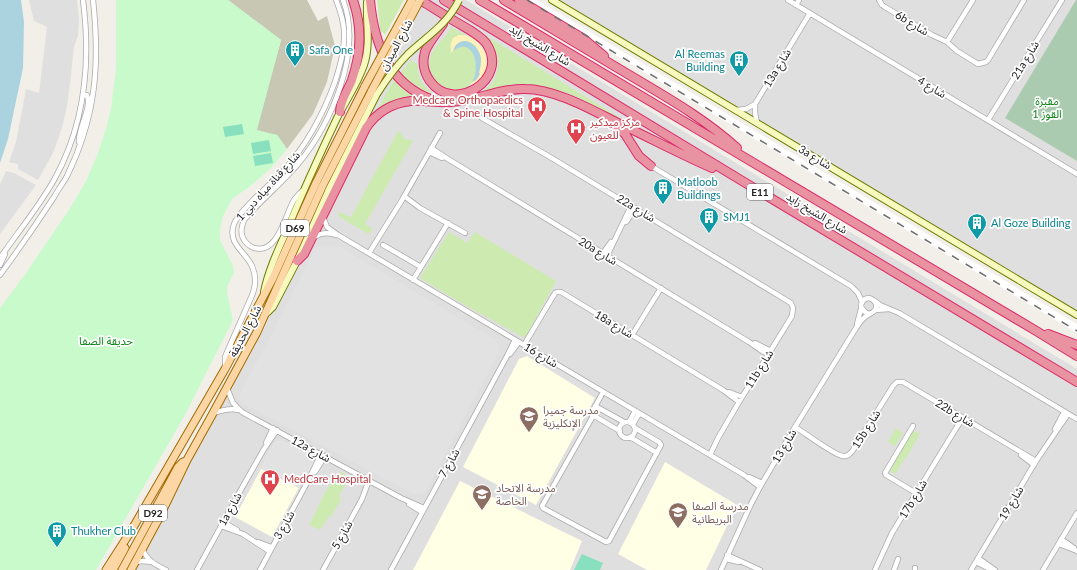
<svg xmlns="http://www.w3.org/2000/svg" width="1077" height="570" font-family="Lato,'Noto Sans Arabic',sans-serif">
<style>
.residential{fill:#e0dfdf}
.education{fill:#ffffe5}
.construction{fill:#c7c7b4}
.grass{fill:#cdebb0}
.sand{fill:#fff1ba}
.cemetery{fill:#aacbaf}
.park{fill:#c8facc}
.pitch{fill:#88e0be}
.parking{fill:#e2e2e2}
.water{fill:#aad3df}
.pier{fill:#fff}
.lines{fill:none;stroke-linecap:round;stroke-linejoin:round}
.street-casing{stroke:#a9a9a9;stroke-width:6}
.secondary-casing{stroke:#707d05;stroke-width:8}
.primary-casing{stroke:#a06b00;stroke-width:9}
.highway-casing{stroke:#dc2a67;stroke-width:10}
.street{stroke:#fff;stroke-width:4.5}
.secondary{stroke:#f7fabf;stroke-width:6}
.primary{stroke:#fcd6a4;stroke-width:7}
.highway{stroke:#e892a2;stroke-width:8}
.rail{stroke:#707070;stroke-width:1.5;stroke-dasharray:8 8;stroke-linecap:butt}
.secondary-bridge-casing{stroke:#707d05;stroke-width:8;stroke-linecap:butt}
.primary-bridge-casing{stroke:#a06b00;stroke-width:9;stroke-linecap:butt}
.secondary-bridge{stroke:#f7fabf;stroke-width:6}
.primary-bridge{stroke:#fcd6a4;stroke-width:7}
.labels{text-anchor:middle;stroke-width:3.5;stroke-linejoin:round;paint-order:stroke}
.shield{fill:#fff;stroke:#646464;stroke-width:1}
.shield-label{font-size:10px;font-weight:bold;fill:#222}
.street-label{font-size:11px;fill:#222;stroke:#fff}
.culture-label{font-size:11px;fill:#0d838f;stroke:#fff;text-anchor:start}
.health-label{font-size:11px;fill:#be3a42;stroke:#fff;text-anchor:start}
.park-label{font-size:11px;fill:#0c8416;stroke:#fff}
.education-label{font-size:11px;fill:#785e54;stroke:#fff;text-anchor:start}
</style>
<rect width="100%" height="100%" fill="#f2efe9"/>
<path class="residential" d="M29,0H77L79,19L78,36L74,47L70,84L67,106L62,128L53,153L38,180L18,169V164L9,162L16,142L26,89L39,93L47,27L34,21Z
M416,0H466L1077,369V570H127L269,296L319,184L353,119Z
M558,0H1077V311L905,208L749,113L663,63Z
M6,171L14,173L36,185L0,234V184Z"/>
<path class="education" d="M527,356L595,398L536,505L463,467L519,359Z
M281,441L311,457L313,462L272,537L235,517L275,443Z
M665,462L737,505L706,570H647L618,554Z
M460,481L582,541L570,570H413Z"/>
<path class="construction" d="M228,0H307L318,21L327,16L335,46L327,82L313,114L287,149L277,135L256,131L281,40Z"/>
<path class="grass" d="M377,0H404L385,35L380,30Z
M451,27L466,35H459L456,49C459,48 462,46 465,46C477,48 478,71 474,80C472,82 470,85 468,87C462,89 455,90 449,89C434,86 425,69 431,55C435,44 446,39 451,27Z
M485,35L630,124L579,98L565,92L551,89L538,87L476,96C482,92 488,88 493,82C500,70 499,53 491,42C489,39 487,37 485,35Z
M411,60L418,65C418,81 422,83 433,94C419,89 411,84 400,74Z
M394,80C402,89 409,94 419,99L372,118Z
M398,131L402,134L401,135L403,136V138L407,140L408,139L413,141L365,224L373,229L368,234L338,216L339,212L351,217Z
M449,232L467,243L475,232L556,281L525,338L468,307L420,278Z
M896,428L903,433L895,446L888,442Z
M912,430L920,434L906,458H905L895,474L888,469Z
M341,472L349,477L339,496L341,499L331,517L329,516L320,530L309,525C317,510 328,481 341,472Z"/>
<path class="sand" d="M459,35C462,35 465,35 468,36C472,37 476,40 478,43C492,58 490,78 470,86L472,82L476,80C483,61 484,53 467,41L458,43L452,53C449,47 451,44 453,38Z"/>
<path class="cemetery" d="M1076,0H1077V161L1005,118Z"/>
<path class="park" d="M116,0H228L281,40L257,130L277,135L287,149L271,168L253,184L232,199L223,216L220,229V240L233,266L234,272L227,287V293L233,320L186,413L96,570H0V308L26,273L71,207L86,181L98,153L106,129L111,109L116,68Z"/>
<path class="pitch" d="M242,124L244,134L225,137L223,127Z
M269,140L271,151L253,154L251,143Z
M271,153L273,163L255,166L253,156Z
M582,554L603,563L600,570H574Z"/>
<path class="parking" d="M327,245L340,247L496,340L500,350L425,493L413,494L244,404L238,397L270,337L316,247Z
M281,441L311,457L313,462L299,488L261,469L275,443Z"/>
<path class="water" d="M0,0H21L24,22L23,68L8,139L0,163Z
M463,41C473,40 481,51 481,60C481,65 480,69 479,73L480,74L476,80L472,82C481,68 474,35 453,51C455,45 457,43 463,41Z"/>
<path class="pier" d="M524,0H537L1077,324V333Z"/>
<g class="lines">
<g class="street-casing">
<path id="street" d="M788,0L1077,174
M879,0L882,5L885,7L932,35L947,42L957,51L978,64L986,62L988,60L1024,0
M796,5L799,0
M947,42L973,0
M755,104V113L757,123
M736,110L746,109L755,104L810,13
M482,118L550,157L791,303L793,308L792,316L739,402L718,438L710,455
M988,120L1062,0
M79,142C78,128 92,108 87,95H85L83,96
M431,148L448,159L749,342L768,355
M429,152L442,158
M651,166L851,286L858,293L862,302
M302,191C299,194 296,197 294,200C285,215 278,255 254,248C249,246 245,242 243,238C240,231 242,226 244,220C261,200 281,184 298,164C331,124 363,52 343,0
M404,196L420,208L465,233
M323,217L327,227L338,235L744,475L760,487
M626,222L636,208
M313,238C320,233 328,232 336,235
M383,245L421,267
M369,253L402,200L440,133
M603,253L611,242
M607,256L631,206
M0,258C18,232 38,208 54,180C85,125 91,63 83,0
M0,265L5,254
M0,275C19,249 37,223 54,197C58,190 63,183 67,176C96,117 100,64 93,0
M413,280L448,223
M875,301L880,305L899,313L1077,419
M875,310L889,309
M857,324L861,309
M632,335L661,288
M755,343L771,351
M524,345L555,293L557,292H561L723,390L739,402
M510,354L519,342
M225,367V357L228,350L253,293C256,284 256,275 252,266C245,251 227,244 234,224C238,214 248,206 255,198C265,189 274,180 283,171C307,145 323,115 335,82C340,66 345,49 344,32C344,21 340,10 336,0
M227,388L233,403L242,412L401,498L424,508
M603,392L591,414L620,431
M729,392L742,397
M595,406L624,422
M214,413C222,410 230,408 239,410
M593,416L542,506L543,508L606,542L609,541L661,445L659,442L635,428
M629,422L635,411
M619 430a8 8 0 1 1 16 0a8 8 0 1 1-16 0Z
M633,424L639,414
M913,426L885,473L886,475L916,493
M795,427C804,432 835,456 843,456C848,457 851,453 853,450L893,386L897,382H903L1036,461
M1055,429L1064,412
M630,437L657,453
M266,443L273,428
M1021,455L1034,465
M315,472L325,456
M749,477L762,483
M409,504L422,512
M223,522L237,530
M221,526L243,534L269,551
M1061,539L1074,548
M258,542L271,547
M1059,544L1077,551
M142,549C148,561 154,564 166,570
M727,555L760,570
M978,558L995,570
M726,559L739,562
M135,562L143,561L152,562
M976,562L990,569
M197,570L243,486L264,449L277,430
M260,570L309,479L321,454
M323,570L362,499L369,480
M391,570L507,356L515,340
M721,570L751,504L760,487L795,427L856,328C859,324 861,320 865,317C867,315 870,314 873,312C880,307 875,299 868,298C863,299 861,302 861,307L865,312L869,314
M875,570L892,533L955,430L963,418
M894,570L898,559
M915,570V568
M971,570L1036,461L1068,414
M1043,570L1077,513"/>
</g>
<g class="secondary-casing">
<path id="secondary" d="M552,0L1077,315
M264,292C268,271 278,250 287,230C303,191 320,154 338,116C347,99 358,83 364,65C371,44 366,23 367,2
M265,314L268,312L273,307L297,261L330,187L377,94"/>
</g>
<g class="primary-casing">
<path id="primary" d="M106,570L131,531L225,369L273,278L316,183L365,86
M113,570L125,548
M122,570L178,467L183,462L186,461
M131,570L159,518L187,460L212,415L257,332L323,185L372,90"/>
</g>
<g class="highway-casing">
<path id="highway" d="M370,0C374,43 388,84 433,100
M420,0C432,7 444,15 456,22C466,28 479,34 486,43C511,80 453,114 430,81C424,73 422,62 425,52C428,43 437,33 443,24
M444,0L739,179L1077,382
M480,0L1038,332L1077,356
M504,0C543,23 582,47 621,70C661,94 703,117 737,148
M519,0L584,39L604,56
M340,112C340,101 348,90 352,80C361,54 362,26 353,0
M613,124L625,134L639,156L651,166
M297,261L304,254L366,128C376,113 392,103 411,101C424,100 438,103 451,102C476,101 500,88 525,89C555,89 590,109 616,122C648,137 680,154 712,168
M1048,334L1077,345"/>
</g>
<use href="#street" class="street"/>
<use href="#secondary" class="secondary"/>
<use href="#primary" class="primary"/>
<use href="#highway" class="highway"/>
<path class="rail" d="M527,0L1077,331"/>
<g class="secondary-bridge-casing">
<path id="secondary-bridge" d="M377,94C386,80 396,66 408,54C427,36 447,25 459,0"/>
</g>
<g class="primary-bridge-casing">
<path id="primary-bridge" d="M365,86L412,0
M372,90L420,0"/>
</g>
<use href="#secondary-bridge" class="secondary-bridge"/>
<use href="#primary-bridge" class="primary-bridge"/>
</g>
<defs>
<g id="building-pin" transform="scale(1)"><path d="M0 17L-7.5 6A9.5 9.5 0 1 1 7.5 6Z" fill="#0f9aa8" stroke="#fff"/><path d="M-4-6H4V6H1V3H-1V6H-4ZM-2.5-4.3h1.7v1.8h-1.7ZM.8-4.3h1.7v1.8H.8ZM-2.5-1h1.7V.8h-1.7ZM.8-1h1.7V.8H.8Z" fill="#fff"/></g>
<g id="hospital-pin" transform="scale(1)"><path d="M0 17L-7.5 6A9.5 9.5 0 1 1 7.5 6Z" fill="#e0444e" stroke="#fff"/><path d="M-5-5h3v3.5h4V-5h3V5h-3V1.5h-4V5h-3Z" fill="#fff"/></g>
<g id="school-pin" transform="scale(1)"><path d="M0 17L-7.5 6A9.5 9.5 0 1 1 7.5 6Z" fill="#8d6e63" stroke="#fff"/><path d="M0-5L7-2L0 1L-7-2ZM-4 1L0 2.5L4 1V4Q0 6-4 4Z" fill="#fff"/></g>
</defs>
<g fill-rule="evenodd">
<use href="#building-pin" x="295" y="50"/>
<use href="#building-pin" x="739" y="60"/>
<use href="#hospital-pin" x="537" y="106"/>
<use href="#hospital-pin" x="576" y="128"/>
<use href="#building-pin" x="663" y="188"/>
<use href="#building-pin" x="709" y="217"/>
<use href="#building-pin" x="977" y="223"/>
<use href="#school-pin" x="529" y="416"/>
<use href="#hospital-pin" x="270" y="479"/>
<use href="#school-pin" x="482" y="494"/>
<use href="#school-pin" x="678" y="512"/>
<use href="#building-pin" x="57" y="531"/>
</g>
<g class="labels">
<g class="shield">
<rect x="747" y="184" width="26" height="16" rx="3"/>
<rect x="281" y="220" width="28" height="16" rx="3"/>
<rect x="139" y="505" width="28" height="16" rx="3"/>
</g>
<g class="shield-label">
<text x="760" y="196">E11</text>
<text x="295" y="232">D69</text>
<text x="153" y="517">D92</text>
</g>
<g class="street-label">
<text transform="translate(912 23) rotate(31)" y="4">6b شارع</text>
<text transform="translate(396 45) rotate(-62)" y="4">شارع الميدان</text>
<text transform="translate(540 45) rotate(31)" y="4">شارع الشيخ زايد</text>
<text transform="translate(1025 60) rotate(-59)" y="4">21a شارع</text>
<text transform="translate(777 68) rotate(-59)" y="4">13a شارع</text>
<text transform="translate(932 87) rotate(31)" y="4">شارع 4</text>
<text transform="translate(815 157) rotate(31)" y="4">3a شارع</text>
<text transform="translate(268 186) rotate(-48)" y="4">شارع قناة مياه دبي 1</text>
<text transform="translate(636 208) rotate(31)" y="4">22a شارع</text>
<text transform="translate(817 213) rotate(31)" y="4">شارع الشيخ زايد</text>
<text transform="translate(598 251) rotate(31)" y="4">20a شارع</text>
<text transform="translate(614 324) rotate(31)" y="4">18a شارع</text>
<text transform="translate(245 331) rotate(-62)" y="4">شارع الحديقة</text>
<text transform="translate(541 355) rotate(31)" y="4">شارع 16</text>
<text transform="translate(759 369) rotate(-58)" y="4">11b شارع</text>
<text transform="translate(955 413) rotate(31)" y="4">22b شارع</text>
<text transform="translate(866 429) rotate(-58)" y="4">15b شارع</text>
<text transform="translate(784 446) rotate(-60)" y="4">شارع 13</text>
<text transform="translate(311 449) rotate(28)" y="4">12a شارع</text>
<text transform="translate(449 463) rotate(-61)" y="4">شارع 7</text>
<text transform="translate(913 499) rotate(-59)" y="4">17b شارع</text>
<text transform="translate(1011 503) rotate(-59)" y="4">شارع 19</text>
<text transform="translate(230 509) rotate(-61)" y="4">1a شارع</text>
<text transform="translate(284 525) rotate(-61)" y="4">شارع 3</text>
<text transform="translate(342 535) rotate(-61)" y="4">شارع 5</text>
</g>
<g class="culture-label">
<text x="309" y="54">Safa One</text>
<text x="725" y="58" text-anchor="end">Al Reemas<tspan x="725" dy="13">Building</tspan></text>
<text x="677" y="186">Matloob<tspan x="677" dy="13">Buildings</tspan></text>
<text x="723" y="221">SMJ1</text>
<text x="991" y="227">Al Goze Building</text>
<text x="71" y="535">Thukher Club</text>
</g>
<g class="health-label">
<text x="523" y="104" text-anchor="end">Medcare Orthopaedics<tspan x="523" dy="13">&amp; Spine Hospital</tspan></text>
<text x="590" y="126">مركز ميدكير<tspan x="590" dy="13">للعيون</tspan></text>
<text x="284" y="483">MedCare Hospital</text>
</g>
<g class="park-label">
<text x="1047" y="105">مقبرة<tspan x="1047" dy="13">القوز 1</tspan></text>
<text x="106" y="345">حديقة الصفا</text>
</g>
<g class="education-label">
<text x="543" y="414">مدرسة جميرا<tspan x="543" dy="13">الإنكليزية</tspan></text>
<text x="496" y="492">مدرسة الاتحاد<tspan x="496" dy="13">الخاصة</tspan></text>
<text x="692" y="510">مدرسة الصفا<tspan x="692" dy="13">البريطانية</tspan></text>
</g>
</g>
</svg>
